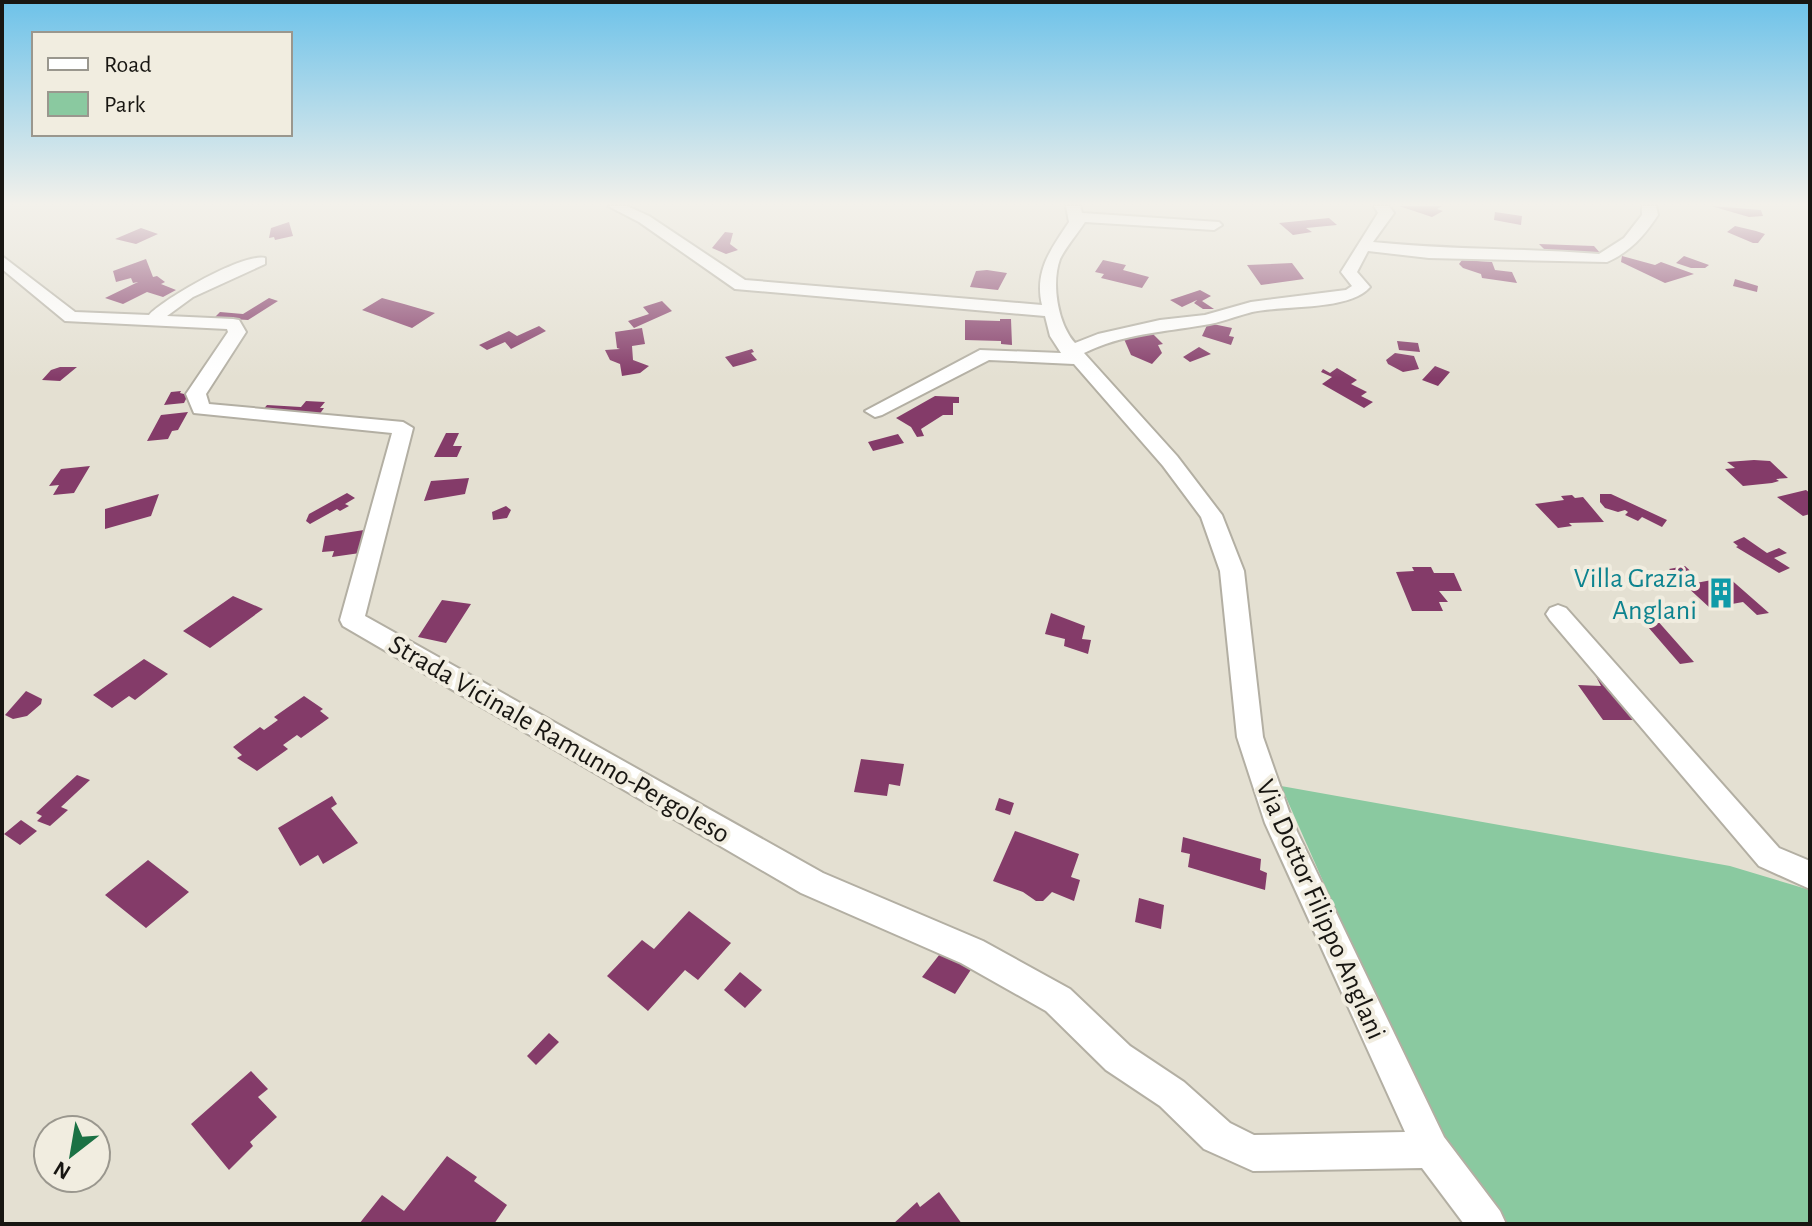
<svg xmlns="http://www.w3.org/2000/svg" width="1812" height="1226" font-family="'Alegreya Sans',sans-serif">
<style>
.green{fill:#8ac9a0}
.building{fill:#843b69}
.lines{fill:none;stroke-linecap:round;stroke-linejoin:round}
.minor-casing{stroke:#b3afa3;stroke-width:4}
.minor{fill:#fff;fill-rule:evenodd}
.labels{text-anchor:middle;stroke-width:8;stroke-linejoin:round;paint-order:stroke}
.culture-label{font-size:28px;fill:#0d838f;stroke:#f1ede0;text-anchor:end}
.street-label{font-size:28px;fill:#181612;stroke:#f1ede0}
</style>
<rect width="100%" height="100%" fill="#e4e0d2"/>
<path class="green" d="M1281,786L1730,866L1810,890V1224H1502L1462,1172L1390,1033Z"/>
<path class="building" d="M1399,206H1442L1437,209L1443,211L1432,217Z
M1711,206L1761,210L1763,216L1749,217Z
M1495,212L1522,216L1521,225L1494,220Z
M1329,218L1337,225L1306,228L1312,232L1293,235L1279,223Z
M289,222L293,236L275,240L274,237L269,238L271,228Z
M1735,226L1756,231L1765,234L1758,243H1753L1727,232Z
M141,228L158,234L136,244L115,239Z
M725,232L733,233L730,244L738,250L726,254L712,248Z
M1539,244L1594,246L1601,254L1547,252Z
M1622,256L1655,265L1661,262L1694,274L1665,283L1621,262Z
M1684,256L1709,265L1705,268H1691L1676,263Z
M146,259L153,277L157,276L165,282L161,284L176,290L163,297L147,292L123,304L105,298L138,282L133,283L131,278L116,282L113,271Z
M1103,260L1126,265L1123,270L1149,277L1142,288L1101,278L1104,274L1095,272Z
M1462,260L1492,262L1495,270L1512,272L1517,283L1482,278L1481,274L1463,268L1459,264Z
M1292,263L1304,279L1261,285L1247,265Z
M987,270L1007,273L998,290L970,287L976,271Z
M1735,279L1758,286L1757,292L1733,286Z
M1200,290L1211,296L1202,301L1214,309H1203L1194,303L1197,300L1182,307L1170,300Z
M269,298L278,301L248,320L214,318L220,312L243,314Z
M382,298L404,304L435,313L412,328L362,310Z
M662,301L672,311L634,328L628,321L649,314L643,307Z
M1000,319H1011L1012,345L1001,344V341L965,340V320L1000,321Z
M1208,323L1232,328L1229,336L1234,337L1231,345L1202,336Z
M539,326L546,331L511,349L505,342L487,350L479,345L509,331L517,336Z
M642,328L645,344L632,346L633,360L649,366L640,373L622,376L620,364L610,360L605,350L620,349L617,348L615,332Z
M1151,332L1163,344L1158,345L1162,353L1152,364L1131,355L1124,339Z
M1397,341L1418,343L1420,352L1399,350Z
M1199,347L1211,354L1190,362L1183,357Z
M752,349L754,352L751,353L757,360L744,364L733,367L725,357Z
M1395,353L1414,356L1419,369L1403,372L1388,364L1386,360Z
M1435,366L1450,372L1438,386L1422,380Z
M60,367H77L60,381L42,380L51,370Z
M1337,368L1357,380L1351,384L1367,392L1361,396L1373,402L1364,408L1322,384L1332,377L1321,372L1323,369L1330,373Z
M181,391L180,393L188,395L184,403L164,405L171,392Z
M935,396L959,397V403H953V415H943L921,429L924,436L917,437L911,427L896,418Z
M306,401L325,402L320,408H324L319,415L261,412L267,405L301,407Z
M188,412L178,430L172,431L168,439L147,441L161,415Z
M446,433H459L453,446H462L457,457H434Z
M898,434L904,443L873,451L868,442Z
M1754,460L1770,461L1788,478L1776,479L1779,481L1772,483L1743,486L1725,469L1735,468L1727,462Z
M90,466L74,493L53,495L59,485L49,486L61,469Z
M469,478L465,494L424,501L431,481Z
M1806,490L1810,493V514L1803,516L1777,497Z
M347,493L355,498L345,504L349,506L340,511L337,509L310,524L306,521L309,514Z
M159,494L151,516L105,529V509Z
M1600,494H1611L1667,520L1662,527L1642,517L1638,521L1625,515L1628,512L1625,510L1618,512L1605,508L1600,502Z
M1572,495L1575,498L1583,497L1604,522L1569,523L1572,526L1558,528L1535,504L1564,500L1561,496Z
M506,506L511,510L507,518L493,520L492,512Z
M364,530L360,553L332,557L334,551L322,552L325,536Z
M1744,537L1767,553L1779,548L1787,553L1774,558L1790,568L1779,573L1736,547L1738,546L1733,542Z
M1685,566L1697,577L1681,580L1669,569Z
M1412,567H1431L1434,573H1454L1462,591H1439L1448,602H1439L1443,611H1412L1396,572L1414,571Z
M1728,577L1769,613L1757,615L1743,602L1710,608L1685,585Z
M233,596L263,609L210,648L183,631Z
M442,600L471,604L446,643L418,637Z
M1051,613L1085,626L1082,639L1091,640L1088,654L1064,646L1065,639L1045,634Z
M1656,619L1694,662L1680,664L1642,620Z
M144,659L168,674L135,700L129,696L112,708L93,695Z
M1591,667L1641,720H1603L1578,685L1601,686Z
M26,691L42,699L41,704L27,716L13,719L5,715Z
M304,696L323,709L320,711L329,718L301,738L297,735L283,745L288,749L257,771L237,758L242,755L233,747L260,727L264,730L278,720L274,717Z
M861,759L904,764L900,786L889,784L887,796L854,792Z
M77,775L90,780L61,807L68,810L50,826L37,821L42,816L36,813Z
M332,796L337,804L331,808L358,843L323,864L318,855L300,866L278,828Z
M999,798L1014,803L1010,815L995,810Z
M21,820L37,831L20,845L4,834Z
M1015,831L1079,854L1071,877L1080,880L1074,901L1052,892L1043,901H1036L1023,892L993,881Z
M1183,837L1261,859L1260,870L1267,873L1265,890L1188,867L1190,854L1181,852Z
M148,860L189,892L146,928L105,895Z
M1139,898L1164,905L1161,929L1135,922Z
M689,911L731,943L698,980L685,970L648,1011L607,976L642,940L654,949Z
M943,950L974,965L955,994L922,977Z
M740,972L762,990L745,1008L724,990Z
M549,1033L559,1042L536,1065L527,1056Z
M251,1071L268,1089L258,1097L277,1117L250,1142L253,1146L229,1170L191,1124Z
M447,1156L477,1177L474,1181L507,1205L494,1224H359L382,1195L404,1211Z
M939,1192L962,1224H893L917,1202L920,1207Z"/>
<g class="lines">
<g class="minor-casing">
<path id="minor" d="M608,206H627L649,216L745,280L1042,305C1034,271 1051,249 1069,222L1066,206H1080L1082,213L1219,222L1222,225L1214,230L1085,222C1077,234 1066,247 1060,259C1051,284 1058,324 1075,343L1098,334L1160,320L1205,315L1251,302L1346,290L1352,286L1341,272L1378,213L1374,206H1389L1394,213L1373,242C1448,250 1524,248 1599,254L1624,238L1642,215V206H1656L1658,215C1644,236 1630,252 1607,262L1429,258L1368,251L1357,272L1370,287C1350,311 1283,305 1252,312C1236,316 1220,323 1204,325C1163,332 1122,334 1084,353L1177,456L1222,515L1244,571L1263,737L1293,823L1444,1137L1500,1211L1506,1224H1464L1422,1168L1253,1171L1204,1149L1160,1106L1106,1070L1046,1011L961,963L801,893L343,626L340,620L392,433L194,413L186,394L228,332L227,329L65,321L2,269V256L75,312L149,315C165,298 243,253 265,258V264L193,297L167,316L233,319L239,320L246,332L206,394L209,404L403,422L413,428L365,616L823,873L983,941L1070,989L1130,1046L1184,1082L1230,1123L1254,1135L1405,1132L1265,823L1237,737L1220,571L1201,517L1163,466L1074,364L989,360L882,415L875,417L865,411L980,350L1061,353L1050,336L1045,316L735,289L639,222Z
M1558,605L1566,608L1779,848L1810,861V889L1759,866L1550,620L1546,614L1550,608Z"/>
</g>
<use href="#minor" class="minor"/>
</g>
<linearGradient id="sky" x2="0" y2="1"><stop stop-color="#6dc2e9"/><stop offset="0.54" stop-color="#f3f1eb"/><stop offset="1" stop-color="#f3f1eb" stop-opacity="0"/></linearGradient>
<rect width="1812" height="378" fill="url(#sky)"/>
<defs>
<g id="building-bare" transform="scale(2.4)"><path d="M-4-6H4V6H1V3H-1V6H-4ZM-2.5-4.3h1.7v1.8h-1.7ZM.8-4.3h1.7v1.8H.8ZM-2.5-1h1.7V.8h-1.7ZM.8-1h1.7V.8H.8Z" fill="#0f9aa8" stroke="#f1ede0" stroke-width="2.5" paint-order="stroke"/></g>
</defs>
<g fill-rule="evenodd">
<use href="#building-bare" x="1721" y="593"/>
</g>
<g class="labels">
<g class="culture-label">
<text x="1697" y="587">Villa Grazia<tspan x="1697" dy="32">Anglani</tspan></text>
</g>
<g class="street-label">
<text transform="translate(560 738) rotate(30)" y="10">Strada Vicinale Ramunno-Pergoleso</text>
<text transform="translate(1322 909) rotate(66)" y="10">Via Dottor Filippo Anglani</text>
</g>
</g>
<rect width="1812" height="1226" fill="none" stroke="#181612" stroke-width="8"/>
<rect x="32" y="32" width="260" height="104" fill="#f1ede0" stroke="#9a978e" stroke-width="2"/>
<rect x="48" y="58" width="40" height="12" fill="#ffffff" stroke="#9a978e" stroke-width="2"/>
<text x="104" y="72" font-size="24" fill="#181612">Road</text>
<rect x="48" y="92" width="40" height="24" fill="#8ac9a0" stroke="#9a978e" stroke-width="2"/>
<text x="104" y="112" font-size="24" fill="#181612">Park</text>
<g transform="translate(72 1154) rotate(211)"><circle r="38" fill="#f1ede0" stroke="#9a978e" stroke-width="2"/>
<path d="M0-6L14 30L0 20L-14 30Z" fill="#1b7144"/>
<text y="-12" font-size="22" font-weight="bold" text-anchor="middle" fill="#181612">N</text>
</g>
</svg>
